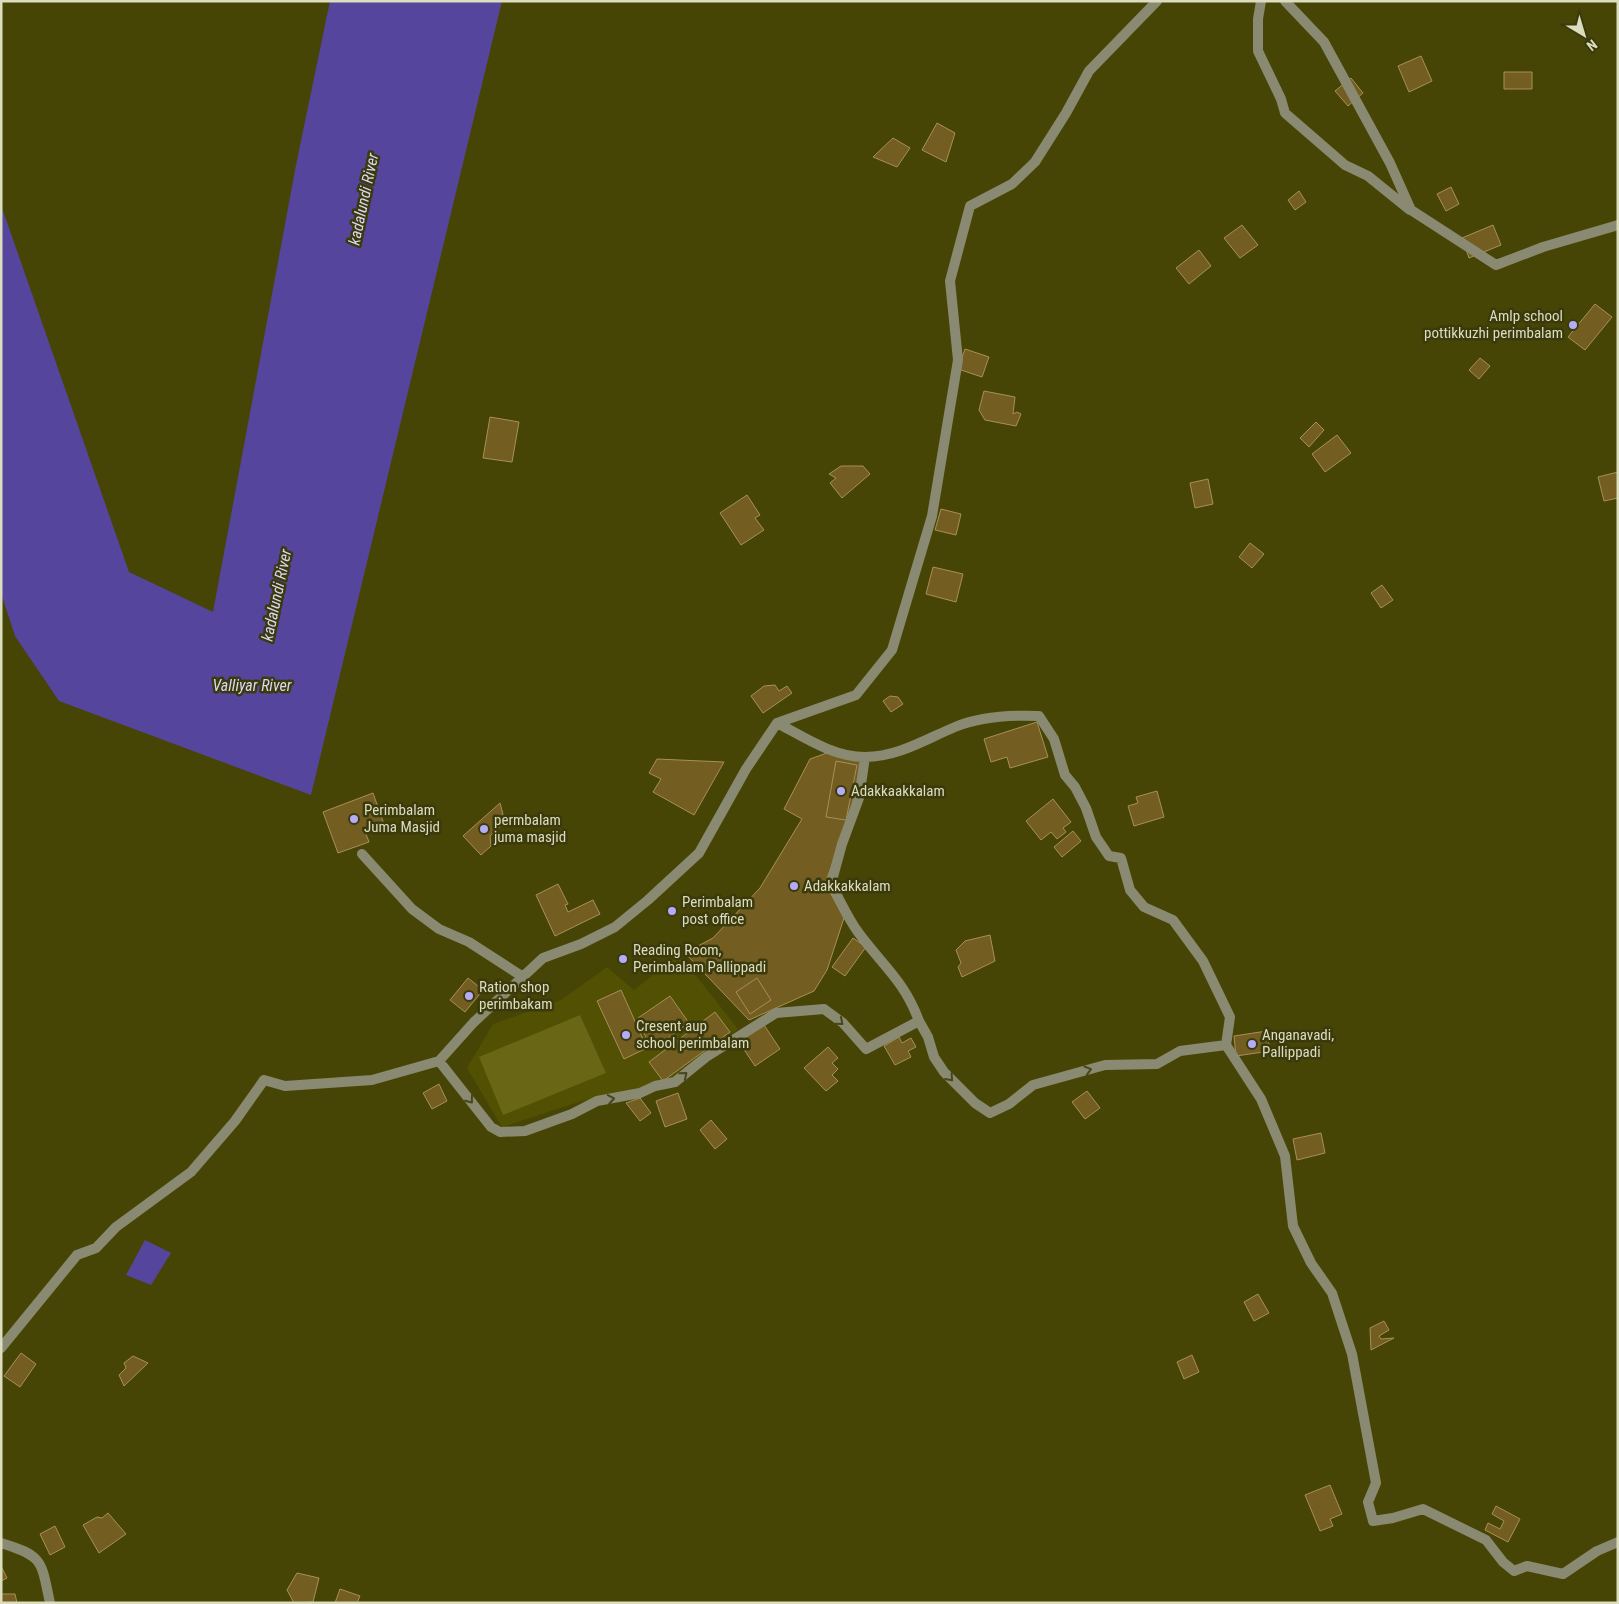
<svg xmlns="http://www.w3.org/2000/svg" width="1619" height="1604" font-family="'Roboto Condensed',sans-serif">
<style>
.built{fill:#525002}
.green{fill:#696715}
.water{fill:#55459c}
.building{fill:#735d21;stroke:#a79059}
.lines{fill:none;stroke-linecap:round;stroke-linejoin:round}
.minor{stroke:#898a71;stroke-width:10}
.oneway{stroke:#47461c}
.poi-dot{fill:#b4acf9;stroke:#3b3a0d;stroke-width:2}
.labels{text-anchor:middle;stroke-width:5;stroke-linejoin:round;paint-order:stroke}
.poi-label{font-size:15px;fill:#dcddbf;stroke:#3b3a0d;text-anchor:start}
.water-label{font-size:16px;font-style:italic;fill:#dad8f1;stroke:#3b3a0d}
</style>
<rect width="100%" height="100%" fill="#474505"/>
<path class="built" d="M679,954L738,1029L666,1082L579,1102L502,1127L467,1068L493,1024L561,1000L607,967L634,990Z"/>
<path class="green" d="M580,1015L606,1073L503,1115L479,1057Z"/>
<path class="water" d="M330,1H502L311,795L59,701L15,636L1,593V205L129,572L213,612L296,165Z
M145,1240L171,1253L151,1285L126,1275Z"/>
<path class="building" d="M1421,56L1432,81L1409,92L1398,66Z
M1504,72H1532V89H1504Z
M1351,78L1363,93L1348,106L1335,91Z
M937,123L955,133L946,162L922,150Z
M893,138L910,148L897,167L873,157Z
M1451,187L1459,204L1446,211L1437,194Z
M1299,191L1306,202L1295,210L1288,200Z
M1242,225L1258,245L1240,258L1224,238Z
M1493,225L1501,245L1469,258L1462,238Z
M1199,250L1211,266L1189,284L1176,268Z
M1595,304L1612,317L1585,350L1568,337Z
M965,349L989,357L982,377L958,369Z
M1480,358L1490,366L1479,379L1469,370Z
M984,391L1015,397L1013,414L1017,412L1021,414L1016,426L985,420L979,410Z
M490,417L519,422L512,462L483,458Z
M1316,422L1324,430L1309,447L1300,438Z
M1337,435L1351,453L1325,472L1312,454Z
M841,466H863L870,474L842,498L830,483L836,478L829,474Z
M1618,472V498L1604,501L1598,477Z
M1208,479L1213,504L1195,508L1190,483Z
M747,495L760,515L755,518L764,530L741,545L720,513Z
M941,509L961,514L956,535L935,530Z
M1250,543L1264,554L1252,568L1239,557Z
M933,567L963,574L956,602L926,594Z
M1382,585L1393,600L1381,608L1371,593Z
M775,685L779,691L787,686L792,693L763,713L751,696L764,686Z
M890,696L898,697L903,704L891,712L883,701Z
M1037,722L1048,757L1010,768L1007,757L991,762L984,739Z
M827,753L862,761L847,827L825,883L844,918L827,970L814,991L749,1020L685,953L713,938L760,888L802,819L784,809L810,759Z
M657,759L724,762L694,815L653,792L661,779L649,773Z
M836,761L857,765L846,820L826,817Z
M1157,791L1164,817L1134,826L1128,806L1138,803L1136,797Z
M373,793L385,827L366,834L369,842L338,853L323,812Z
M1053,799L1071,822L1063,828L1066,832L1057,839L1051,832L1041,840L1026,821Z
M500,803L505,822L490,836L491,846L481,855L463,836Z
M1073,831L1081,841L1062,857L1054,847Z
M558,884L568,904L565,905L568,912L593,900L600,914L555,936L536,895Z
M990,935L995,961L962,977L958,967L961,963L956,950L965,941Z
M853,938L866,947L845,976L832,967Z
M468,978L483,990L465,1012L450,1000Z
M757,978L771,1000L750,1014L736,992Z
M621,990L647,1048L624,1059L597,1001Z
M670,996L689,1023L651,1050L638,1018Z
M715,1012L730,1032L663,1081L649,1062Z
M764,1025L780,1049L755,1066L739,1042Z
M1267,1031L1270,1051L1236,1056L1234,1036Z
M899,1037L902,1043L911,1038L916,1047L908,1051L911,1057L895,1065L884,1046Z
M828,1047L838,1058L832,1063L838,1069L832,1075L838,1081L826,1091L804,1068Z
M439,1084L447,1101L432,1109L423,1093Z
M1087,1091L1100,1108L1085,1119L1072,1102Z
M678,1093L687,1119L665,1127L656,1101Z
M640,1098L651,1113L640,1121L626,1103Z
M711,1120L727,1139L715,1149L700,1130Z
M1321,1133L1325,1153L1297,1160L1293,1139Z
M1258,1294L1269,1313L1254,1321L1244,1302Z
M1384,1321L1389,1330L1379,1336L1381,1339L1394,1338L1371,1350L1370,1328Z
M21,1353L36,1364L20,1387L4,1376Z
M1192,1355L1199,1372L1184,1379L1177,1362Z
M133,1356L148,1363L124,1386L119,1375L126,1368L124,1363Z
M1330,1485L1342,1514L1330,1519L1333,1526L1320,1531L1305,1495Z
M1496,1506L1520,1519L1508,1542L1485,1530L1488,1523L1500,1529L1504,1521L1492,1514Z
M108,1513L126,1534L99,1553L83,1525L97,1517L102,1518Z
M55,1526L65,1547L50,1555L40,1534Z
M1,1566L7,1578L1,1581Z
M297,1573L319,1578L313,1602L294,1603L287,1590Z
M340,1589L360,1596L357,1603H335Z
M1,1594H15L17,1603H1Z"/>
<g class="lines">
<path class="minor" d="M1261,1L1258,19V51L1281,99L1285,113L1345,165L1368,176L1410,210
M1285,1L1324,42L1390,163L1411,210L1496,265L1543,247L1618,225
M777,723C804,737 833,757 865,757C898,757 926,739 955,727C979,717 1013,715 1039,716L1054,739L1065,775L1075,787L1086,808L1096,837L1109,856L1121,858L1130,890L1144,907L1173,920L1203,961L1230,1017L1226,1045
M865,757L859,798L842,844L831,884C840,900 847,917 858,932C882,965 904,980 919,1021
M362,854L412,909L439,929L469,942L523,977
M1226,1045L1261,1099L1285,1156L1293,1226L1311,1263L1332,1293L1352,1354L1376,1483L1368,1502L1373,1521L1393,1518L1423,1509L1486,1540L1503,1562L1514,1571L1527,1566L1563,1574L1597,1551L1618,1542
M439,1061L491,1127L500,1132L525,1131L572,1114L597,1101L640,1093L655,1086L675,1082L706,1057L776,1013L824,1009L843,1023L866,1049L919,1021L928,1037L934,1057L944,1072L975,1103L990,1113L1009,1104L1033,1085L1105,1065L1157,1064L1180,1051L1226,1045
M1,1348L77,1255L96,1248L116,1227L191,1172L235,1121L264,1080L285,1086L372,1080L439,1061L474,1022L543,958L581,944L615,927L648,900L699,853L746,769L777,723L856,695L892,650L932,516L958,360L950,281L970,206L1012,184L1035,162L1066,113L1089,71L1157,1
M1,1543C44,1556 41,1561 50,1603"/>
</g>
<defs><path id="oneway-chevron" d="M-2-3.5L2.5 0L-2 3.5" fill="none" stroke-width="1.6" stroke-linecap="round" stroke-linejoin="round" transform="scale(1.25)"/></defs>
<g class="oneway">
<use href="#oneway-chevron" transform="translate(840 1022) rotate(41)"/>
<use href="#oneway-chevron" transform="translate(1088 1070) rotate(-16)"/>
<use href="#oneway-chevron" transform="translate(684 1075) rotate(-40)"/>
<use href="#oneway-chevron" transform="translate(950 1078) rotate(48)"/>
<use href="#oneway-chevron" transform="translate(611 1099) rotate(-10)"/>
<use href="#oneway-chevron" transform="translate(470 1100) rotate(52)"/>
</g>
<g class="poi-dot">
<circle cx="1573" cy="325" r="5"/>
<circle cx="841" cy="791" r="5"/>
<circle cx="354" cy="819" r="5"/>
<circle cx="484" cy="829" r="5"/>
<circle cx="794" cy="886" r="5"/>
<circle cx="672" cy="911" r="5"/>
<circle cx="623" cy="959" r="5"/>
<circle cx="469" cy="996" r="5"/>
<circle cx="626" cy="1035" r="5"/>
<circle cx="1252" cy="1044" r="5"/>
</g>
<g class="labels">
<g class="poi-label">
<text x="1563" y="321" text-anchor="end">Amlp school<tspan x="1563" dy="17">pottikkuzhi perimbalam</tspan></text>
<text x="851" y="796">Adakkaakkalam</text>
<text x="364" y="815">Perimbalam<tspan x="364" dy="17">Juma Masjid</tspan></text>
<text x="494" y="825">permbalam<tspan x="494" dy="17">juma masjid</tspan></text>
<text x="804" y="891">Adakkakkalam</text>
<text x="682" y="907">Perimbalam<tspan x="682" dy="17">post office</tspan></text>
<text x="633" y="955">Reading Room,<tspan x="633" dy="17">Perimbalam Pallippadi</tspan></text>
<text x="479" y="992">Ration shop<tspan x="479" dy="17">perimbakam</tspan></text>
<text x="636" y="1031">Cresent aup<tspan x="636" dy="17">school perimbalam</tspan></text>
<text x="1262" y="1040">Anganavadi,<tspan x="1262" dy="17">Pallippadi</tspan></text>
</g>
<g class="water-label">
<text transform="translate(363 199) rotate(-78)" y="6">kadalundi River</text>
<text transform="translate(276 595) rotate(-78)" y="6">kadalundi River</text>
<text x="252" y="691">Valliyar River</text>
</g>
</g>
<rect width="1619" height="1604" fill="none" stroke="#dcddbf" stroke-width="5"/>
<g transform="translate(1584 35) rotate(142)" stroke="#3b3a0d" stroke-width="4" paint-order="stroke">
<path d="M0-4L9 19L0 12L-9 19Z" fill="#dcddbf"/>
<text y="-8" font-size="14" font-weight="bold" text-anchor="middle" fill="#dcddbf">N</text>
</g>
</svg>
